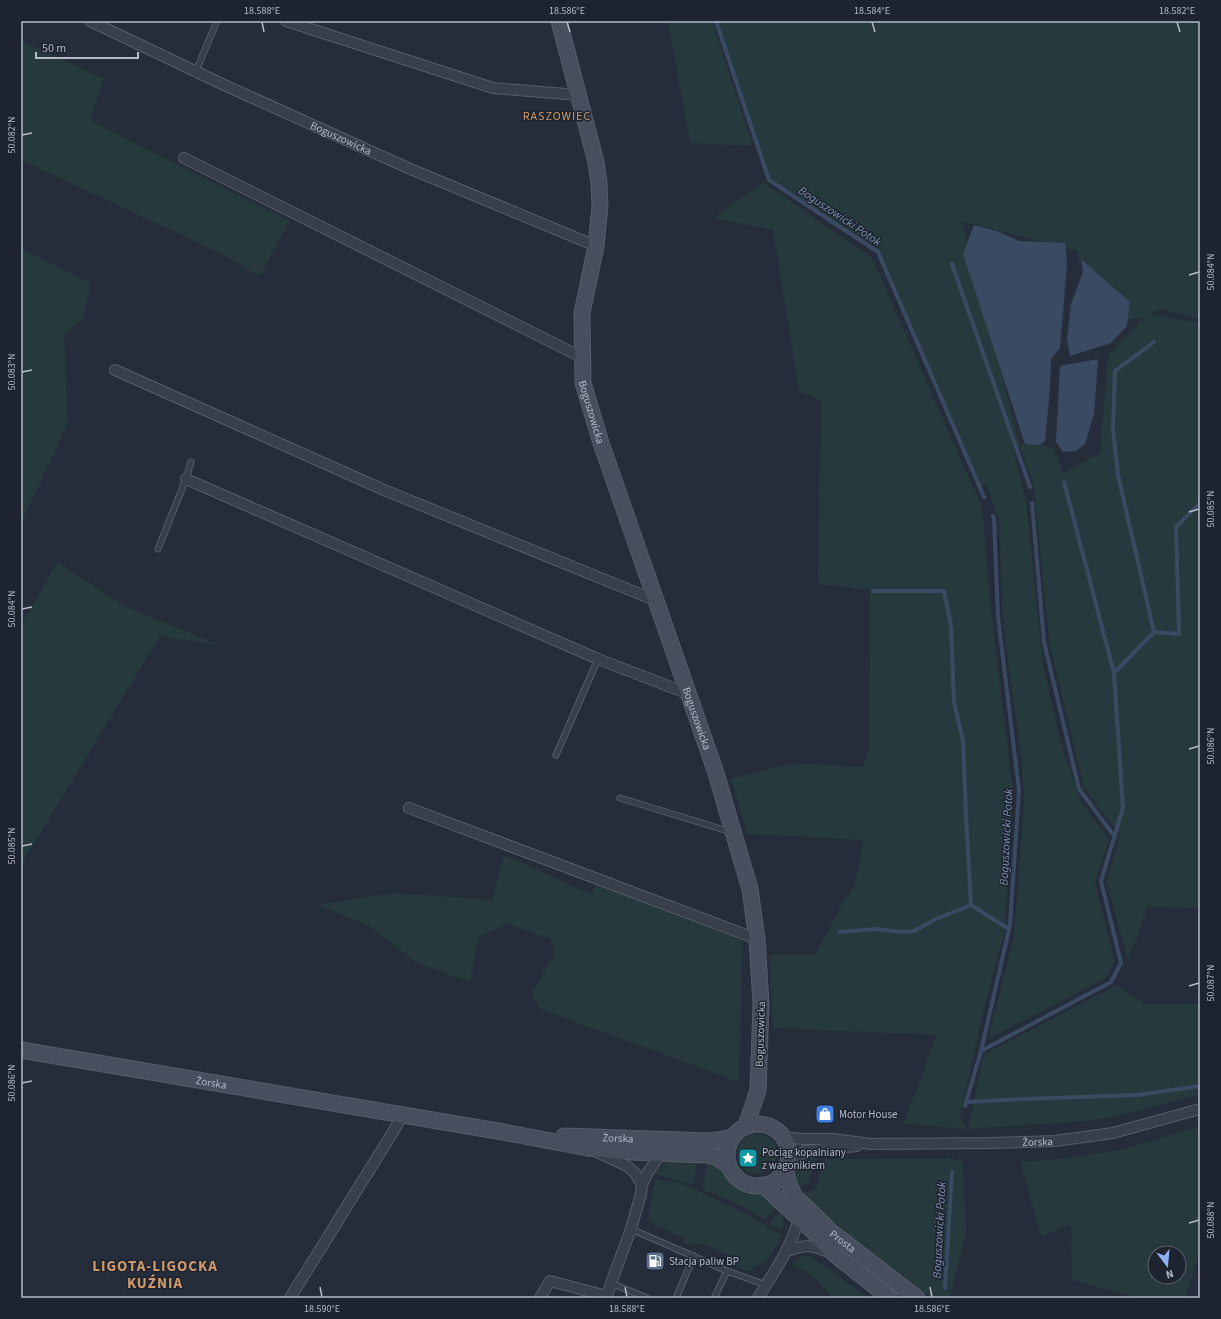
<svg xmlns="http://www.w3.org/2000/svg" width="1221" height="1319" font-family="'Source Sans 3',sans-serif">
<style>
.green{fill:#26393c;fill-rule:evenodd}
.water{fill:#3b4a63}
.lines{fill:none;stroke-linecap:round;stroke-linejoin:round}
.stream{stroke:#3b4a63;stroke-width:4}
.lane-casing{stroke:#565d69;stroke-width:7}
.street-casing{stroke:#565d69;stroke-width:12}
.secondary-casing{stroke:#565d69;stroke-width:17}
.lane{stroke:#383f4b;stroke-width:5}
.street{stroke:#383f4b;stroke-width:10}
.secondary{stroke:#474e5e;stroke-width:15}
.ticks{fill:none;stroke:#b4bac7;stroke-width:1.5}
.labels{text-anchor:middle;stroke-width:3;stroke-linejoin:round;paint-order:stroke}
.street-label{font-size:11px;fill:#b4bac7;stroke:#1d2430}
.poi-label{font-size:11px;fill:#b4bac7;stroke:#1d2430;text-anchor:start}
.neighbourhood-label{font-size:12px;letter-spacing:1px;fill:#ce9868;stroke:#1d2430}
.water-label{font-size:12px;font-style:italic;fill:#7d8fad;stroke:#1d2430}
.district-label{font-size:15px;font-weight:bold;letter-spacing:1px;fill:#ce9868;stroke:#1d2430}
.neatline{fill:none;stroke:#b4bac7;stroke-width:1.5}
.ticks-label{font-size:10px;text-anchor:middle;fill:#b4bac7}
</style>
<rect width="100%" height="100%" fill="#252d3b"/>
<path class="green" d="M668,21H712L753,146L690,143Z
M716,21H1200V319L1161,309L1150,314L1200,323V908L1148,907L1128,960L1106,882L1120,836L1084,788L1049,642L1034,488L1020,446L1014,452L1026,500L1043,663L1060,740L1080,800L1109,839L1095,883L1115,962L1106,978L988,1039L1014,936L1024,801L1021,755L1003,625L999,521L986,482L980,488L878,252L769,180ZM962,221L1077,251V256L1124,319H1138L1146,316L1108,355L1100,453L1064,473L1053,448C1042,445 1031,442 1020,446Z
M21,40L104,79L93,112L91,113L93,122L290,221L260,276L222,254L21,160Z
M763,182L872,258L982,507L991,608L1013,792L1005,930L983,1013L960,1118L968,1129L983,1055L1116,985L1146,1004H1200V1094L1139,1111L1090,1121L968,1129L903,1124L924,1070L927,1057L937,1035L773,1028L769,955H814L855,883L863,840L747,834L731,779L794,763L863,767L869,749L870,590L818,584L821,400L799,391L773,230L714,218Z
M21,248L91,283L83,319L64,334L68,423L21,523Z
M57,562L125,606L221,646L160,636L21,865V626Z
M504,855L591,894L597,885L743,940L739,1082L540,1009L531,993L555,954L551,939L507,924L479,937L470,982L419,964L369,926L318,905L393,893L492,900Z
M1200,1126V1262H1196L1186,1298H1138L1072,1280L1071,1225L1041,1236L1020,1162L1060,1159L1125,1149ZM1155,1253H1179V1277H1155Z
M737 1154a20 20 0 1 1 40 0a20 20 0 1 1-40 0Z
M816,1155L815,1161L809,1183L796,1188C791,1167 792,1158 816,1155Z
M950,1158L963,1163L966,1233L950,1297L951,1298H932L857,1244L813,1207L801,1195L816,1188L824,1159Z
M680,1159L698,1160L694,1185L655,1174C662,1163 668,1161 680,1159Z
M708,1159L723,1169L730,1180L738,1186L747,1191L764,1194L778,1206L765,1220L744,1207L702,1189Z
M655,1179L680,1183L701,1192L751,1216L783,1236L766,1262L753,1267V1272C737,1268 737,1271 730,1256L704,1244L689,1245L684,1243L685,1239L651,1223L648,1218Z
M780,1212C784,1219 786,1225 781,1231L769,1224Z
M801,1256H811L868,1298H834L811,1275L793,1265Z"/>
<path class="water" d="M974,225L997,231L1019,241L1065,243L1067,264L1060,348L1051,359L1050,388L1045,441L1040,445L1025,444L963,254Z
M1081,259L1130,302L1127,326L1111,343L1070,356L1067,339L1071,304L1083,272Z
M1098,359L1094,414L1085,444L1076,451L1063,452L1056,442L1060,366Z"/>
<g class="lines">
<path class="stream" d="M716,21L769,180L878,252L984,497
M952,264L1030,487
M1154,342L1115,371L1113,429L1118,475L1154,632
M1064,482L1114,673
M1032,503L1044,642L1079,789L1115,837
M873,591H944L951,626L954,702L963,741L966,816L971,905L1009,929
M840,932L876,929L903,932L914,931L934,920L971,905
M981,1051L1111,982L1121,963L1101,881L1123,808L1114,673L1154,632L1179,634L1176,527L1200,503
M967,1102L1024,1099L1137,1095L1200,1086
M965,1106L981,1051L1010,925L1019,790L998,617L994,519L993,516
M945,1288L952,1172"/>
<g class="lane-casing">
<path id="lane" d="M196,71L217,21
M158,549L186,479L191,462
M556,755L598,659
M620,798L731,832
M631,1229L727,1271L766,1285
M611,1283L647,1298
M676,1298L694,1256
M714,1298L727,1271"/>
</g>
<g class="street-casing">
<g id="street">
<path id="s1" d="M90,21L222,84L408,168L596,246"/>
<path d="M286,21L493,88L578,95"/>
<path d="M184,158L583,358"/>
<path d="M115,370L384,490L657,601"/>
<path d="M186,479L598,659L689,694"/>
<path d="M409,808L757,939"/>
<path id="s2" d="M783,1137L802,1139H832L871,1144L991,1143L1055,1141L1113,1133L1200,1109"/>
<path d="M597,1152L627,1166L635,1173L642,1185"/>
<path d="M788,1163L805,1151L857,1146"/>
<path d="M787,1251C808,1244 810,1245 831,1253"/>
<path d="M290,1298L396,1127L402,1115"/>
<path d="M540,1298L550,1281L607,1296L611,1283L631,1229L641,1194L642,1185L648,1172L662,1153"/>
<path d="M758,1298C774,1272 791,1248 799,1218"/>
</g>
</g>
<g class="secondary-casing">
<g id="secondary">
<path id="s3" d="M559,21L596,162L599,183L600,206L596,246L582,313L583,383L601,443L715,770L750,889L757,939L761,1004L758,1090L746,1126"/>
<path id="s4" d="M21,1050L503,1132L587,1148L632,1152L707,1155L716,1157L728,1165"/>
<circle cx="758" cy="1155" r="31"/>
<path id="s5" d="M564,1136L709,1141L718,1140L732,1137"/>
<path id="s6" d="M785,1170L790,1187L795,1197L817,1218L830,1231L917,1298"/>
<path d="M763,1185L816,1234L834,1254L890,1298"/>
</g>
</g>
<use href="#lane" class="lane"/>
<use href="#street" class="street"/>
<use href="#secondary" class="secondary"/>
</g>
<path class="ticks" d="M262,22L264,32M567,22L570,32M872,22L875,32M1177,22L1180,32M22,135L32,133M1189,275L1199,272M22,372L32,370M1189,512L1199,509M22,609L32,607M1189,749L1199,746M22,846L32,844M1189,986L1199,983M22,1083L32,1081M1189,1223L1199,1220M320,1287L322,1297M625,1287L627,1297M930,1287L932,1297"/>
<defs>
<g id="shop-square" transform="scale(1)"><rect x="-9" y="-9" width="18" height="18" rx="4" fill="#3f7fe0" stroke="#1d2430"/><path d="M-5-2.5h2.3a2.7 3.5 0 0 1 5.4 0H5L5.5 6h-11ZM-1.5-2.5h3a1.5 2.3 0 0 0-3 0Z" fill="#fff"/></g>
<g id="sight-square" transform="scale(1)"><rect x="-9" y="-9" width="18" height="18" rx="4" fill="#0f9aa8" stroke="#1d2430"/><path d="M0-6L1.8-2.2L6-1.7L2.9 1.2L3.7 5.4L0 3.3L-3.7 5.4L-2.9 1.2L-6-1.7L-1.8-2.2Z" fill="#fff"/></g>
<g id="fuel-square" transform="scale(1)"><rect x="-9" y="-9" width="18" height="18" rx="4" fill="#5c6f8a" stroke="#1d2430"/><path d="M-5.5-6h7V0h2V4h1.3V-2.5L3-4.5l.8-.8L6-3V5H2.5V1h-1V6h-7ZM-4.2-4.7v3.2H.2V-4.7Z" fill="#fff"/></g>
</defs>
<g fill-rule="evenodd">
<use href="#shop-square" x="825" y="1114"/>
<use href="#sight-square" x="748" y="1158"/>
<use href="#fuel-square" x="655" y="1261"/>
</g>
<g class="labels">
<g class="street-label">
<text dy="4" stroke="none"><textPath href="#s1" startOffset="277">Boguszowicka</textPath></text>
<text dy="4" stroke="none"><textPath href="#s3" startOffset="399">Boguszowicka</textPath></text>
<text dy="4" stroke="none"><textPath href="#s3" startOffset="723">Boguszowicka</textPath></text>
<text transform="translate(760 1034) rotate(-88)" y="4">Boguszowicka</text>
<text dy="4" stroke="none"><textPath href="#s4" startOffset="193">Żorska</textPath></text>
<text dy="4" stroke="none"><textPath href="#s5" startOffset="54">Żorska</textPath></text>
<text dy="4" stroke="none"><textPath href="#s2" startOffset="255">Żorska</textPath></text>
<text dy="4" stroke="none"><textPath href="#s6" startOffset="94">Prosta</textPath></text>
</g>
<g class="poi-label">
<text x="839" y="1118">Motor House</text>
<text x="762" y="1156">Pociąg kopalniany<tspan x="762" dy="13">z wagonikiem</tspan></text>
<text x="669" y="1265">Stacja paliw BP</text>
</g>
<g class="neighbourhood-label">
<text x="557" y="120">RASZOWIEC</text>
</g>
<g class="water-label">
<text transform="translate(840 216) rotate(34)" y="4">Boguszowicki Potok</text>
<text transform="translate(1006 837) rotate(-87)" y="4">Boguszowicki Potok</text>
<text transform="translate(939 1230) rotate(-87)" y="4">Boguszowicki Potok</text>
</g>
<g class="district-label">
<text x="155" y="1271">LIGOTA-LIGOCKA<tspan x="155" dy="17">KUŹNIA</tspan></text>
</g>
</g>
<rect width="1221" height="1319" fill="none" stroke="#1d2430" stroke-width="44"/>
<g transform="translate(1167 1265) rotate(164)"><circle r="19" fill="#1d2430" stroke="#59606c"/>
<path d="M0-3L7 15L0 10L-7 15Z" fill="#8eb1f2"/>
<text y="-6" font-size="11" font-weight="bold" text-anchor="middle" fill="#b4bac7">N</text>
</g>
<path d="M36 52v6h102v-6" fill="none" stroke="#b4bac7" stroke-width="2"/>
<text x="42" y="52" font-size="12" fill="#b4bac7" stroke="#1d2430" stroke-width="3" paint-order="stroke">50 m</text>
<rect x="22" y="22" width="1177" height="1275" class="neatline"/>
<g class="ticks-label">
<text x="262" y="14">18.588°E</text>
<text x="567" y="14">18.586°E</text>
<text x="872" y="14">18.584°E</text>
<text x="1177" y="14">18.582°E</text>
<text transform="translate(11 135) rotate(-90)" y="4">50.082°N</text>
<text transform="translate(1210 272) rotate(-90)" y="4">50.084°N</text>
<text transform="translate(11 372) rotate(-90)" y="4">50.083°N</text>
<text transform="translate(1210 509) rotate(-90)" y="4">50.085°N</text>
<text transform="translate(11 609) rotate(-90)" y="4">50.084°N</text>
<text transform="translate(1210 746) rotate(-90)" y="4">50.086°N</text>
<text transform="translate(11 846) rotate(-90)" y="4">50.085°N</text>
<text transform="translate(1210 983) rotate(-90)" y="4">50.087°N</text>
<text transform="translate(11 1083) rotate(-90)" y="4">50.086°N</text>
<text transform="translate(1210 1220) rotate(-90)" y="4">50.088°N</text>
<text x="322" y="1312">18.590°E</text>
<text x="627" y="1312">18.588°E</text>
<text x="932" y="1312">18.586°E</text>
</g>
</svg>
